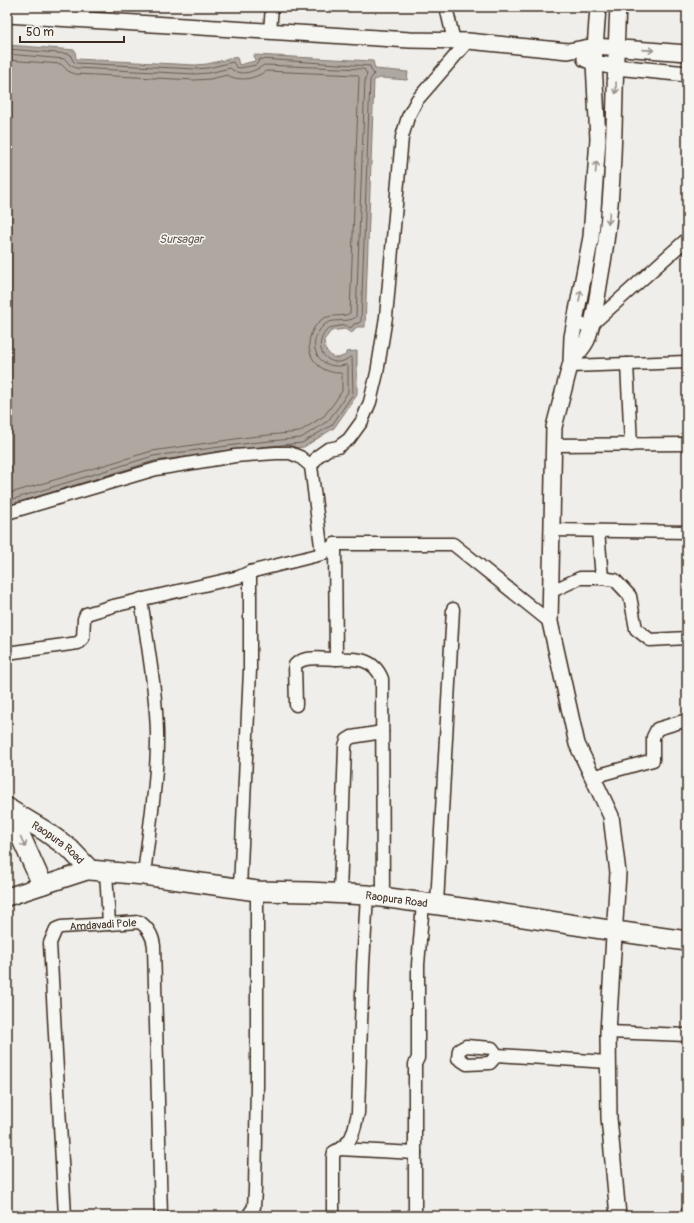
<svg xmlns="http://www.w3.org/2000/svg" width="694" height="1223" font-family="Pangolin,sans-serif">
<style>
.built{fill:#e2dfdb}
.water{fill:#afa8a1;stroke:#81766d}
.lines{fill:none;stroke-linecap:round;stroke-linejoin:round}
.shore{stroke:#695c52;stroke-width:1}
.minor-casing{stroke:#3b2a1e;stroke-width:15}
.tertiary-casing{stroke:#3b2a1e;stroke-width:18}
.secondary-casing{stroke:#3b2a1e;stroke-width:20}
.primary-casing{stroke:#3b2a1e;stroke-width:22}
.minor{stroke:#f6f6f2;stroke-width:12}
.tertiary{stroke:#f6f6f2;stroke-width:15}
.secondary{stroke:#f6f6f2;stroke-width:17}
.primary{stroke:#f6f6f2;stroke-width:19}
.oneway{stroke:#989088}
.labels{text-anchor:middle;stroke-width:3;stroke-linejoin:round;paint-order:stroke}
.street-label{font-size:11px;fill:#3b2a1e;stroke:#f6f6f2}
.water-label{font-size:12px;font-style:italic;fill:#64564c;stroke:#f6f6f2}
</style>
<rect width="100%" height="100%" fill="#efeeea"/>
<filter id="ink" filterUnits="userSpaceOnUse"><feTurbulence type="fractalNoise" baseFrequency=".025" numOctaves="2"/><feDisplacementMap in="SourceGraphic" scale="8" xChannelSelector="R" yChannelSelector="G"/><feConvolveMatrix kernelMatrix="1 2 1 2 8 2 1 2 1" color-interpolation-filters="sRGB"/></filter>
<g filter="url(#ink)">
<path class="built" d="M168,7H262L261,12Z"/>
<path class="water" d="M7,45L75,50L76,59L195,65L207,64L237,57L239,65L255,61L254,55L373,61L375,69L408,72L407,80L381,78L374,80L365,327H356L354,331L351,333L345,329L331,331L324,340L325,349L332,357L338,358L346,355V352L357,351V395L334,428L304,447L251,452L7,510Z"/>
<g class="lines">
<path class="shore" d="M7,49L70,54L73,61L76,63L195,69L208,68L233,62L236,67L240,68L256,65L260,59L370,66L371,70L374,74L370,80L361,321L359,323L354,324L351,328L345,325L329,328C307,348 332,373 350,357H352L353,394L332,425L302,443L260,447
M7,54L65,59L70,65L76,68L195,74L209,73L230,68C240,77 254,72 264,65L364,69L367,74L365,80L356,317C347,324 333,317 324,325C304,344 318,372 346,365L348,366V392L339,406L328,421L301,438L250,443L153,456L7,501
M7,60L61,64L68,71L75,74L195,80L210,79L227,75C240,82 254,79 266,71L357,75L359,77L350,313C344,318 330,313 321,320C298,340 310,373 340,373L342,374V391L334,403L324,416L299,432L249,437L152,451L7,494
M20,502L154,461L186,457"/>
<g class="minor-casing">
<g id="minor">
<path d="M446,7L454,41"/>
<path d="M50,17V7"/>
<path d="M270,31L272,7"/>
<path d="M576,323L590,326L687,239"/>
<path d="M627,364L631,445"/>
<path d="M570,366L687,362"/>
<path d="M553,445L687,444"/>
<path d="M7,513L156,469L235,456L276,453H290L300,457L311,466"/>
<path d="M552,530L687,532"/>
<path d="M598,531L602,578"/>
<path d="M335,544L336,659C356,658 374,658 382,679L383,897"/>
<path d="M322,554L311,466L318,456L328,449L338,447L349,439L362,421L370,402L377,373L386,317L402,137L408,117L417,100L468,41"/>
<path d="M550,592L580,578H602L615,580L630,596L636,629L650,640L687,638"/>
<path d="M141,599C147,643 156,688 157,732C158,780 149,828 144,875"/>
<path d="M7,653L78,643L83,638L84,619L86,614L113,606L239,577L250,572L322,554L335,544H453L550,622"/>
<path d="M296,705L295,665C304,655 323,659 336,659"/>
<path d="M592,777L653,760V737L657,729L687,720"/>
<path d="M106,871L109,924"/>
<path d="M240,888L250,670V572"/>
<path d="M340,894L345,746L347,740L352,737L382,732"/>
<path d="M437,904L453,609"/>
<path d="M608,1032L687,1035"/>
<path d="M497,1055L490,1063L467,1064L458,1058L459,1050L466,1046L492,1048L497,1055L608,1062"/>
<path d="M340,1149L415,1153"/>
<path id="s1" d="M65,1216L50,943L56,929L61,927L140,922C148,928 153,937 154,946L161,1216"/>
<path d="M248,1216L254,1207L255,1189L257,1085V891"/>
<path d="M333,1216V1157L334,1152C354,1142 353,1133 358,1113L363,965L367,895"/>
<path d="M415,1216V1064L418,1058V965L423,903"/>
<path d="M686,1216L687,1213"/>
</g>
</g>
<g class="tertiary-casing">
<path id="tertiary" d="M598,7L594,63L598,139L591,237L572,337L571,362L554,427L550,622L577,744L611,816L618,873L608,1032L609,1118L618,1216
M7,15L410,40L468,41L568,51L595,46L687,53
M585,59L594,63L616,67L687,74
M571,362C576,355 584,347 587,340C595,319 597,296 601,274C617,186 613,96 618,7"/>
</g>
<g class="secondary-casing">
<path id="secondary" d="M7,897L90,870"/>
</g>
<g class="primary-casing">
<g id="primary">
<path d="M8,808L42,884"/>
<path id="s2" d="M10,810L45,831L70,849L90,870L144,875L257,891L309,892L367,895L490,912L615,931L687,941"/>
</g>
</g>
<use href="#minor" class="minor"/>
<use href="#tertiary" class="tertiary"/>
<use href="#secondary" class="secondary"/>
<use href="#primary" class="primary"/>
</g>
<defs><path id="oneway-shaft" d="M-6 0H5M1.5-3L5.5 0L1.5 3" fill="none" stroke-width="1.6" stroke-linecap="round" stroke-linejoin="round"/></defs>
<g class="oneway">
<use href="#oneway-shaft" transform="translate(648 50) rotate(4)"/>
<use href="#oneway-shaft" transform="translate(616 88) rotate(91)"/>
<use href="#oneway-shaft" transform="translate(596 167) rotate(-86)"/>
<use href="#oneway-shaft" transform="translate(609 218) rotate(95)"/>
<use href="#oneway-shaft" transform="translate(580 296) rotate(-80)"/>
<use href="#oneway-shaft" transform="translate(23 842) rotate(66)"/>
</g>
</g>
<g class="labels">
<g class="street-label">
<text dy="4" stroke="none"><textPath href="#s2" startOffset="58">Raopura Road</textPath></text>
<text dy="4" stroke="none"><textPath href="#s2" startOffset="409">Raopura Road</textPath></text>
<text dy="4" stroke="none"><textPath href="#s1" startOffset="336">Amdavadi Pole</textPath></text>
</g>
<g class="water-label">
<text x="181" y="243">Sursagar</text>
</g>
</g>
<rect width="694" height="1223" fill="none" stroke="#f6f6f2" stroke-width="24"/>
<rect x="12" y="12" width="670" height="1199" fill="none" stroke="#3b2a1e" stroke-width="1.5" filter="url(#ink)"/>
<path d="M20 36v6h104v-6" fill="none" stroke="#3b2a1e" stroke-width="2"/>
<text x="26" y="36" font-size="12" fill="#3b2a1e" stroke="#f6f6f2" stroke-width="3" paint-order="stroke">50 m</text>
</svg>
